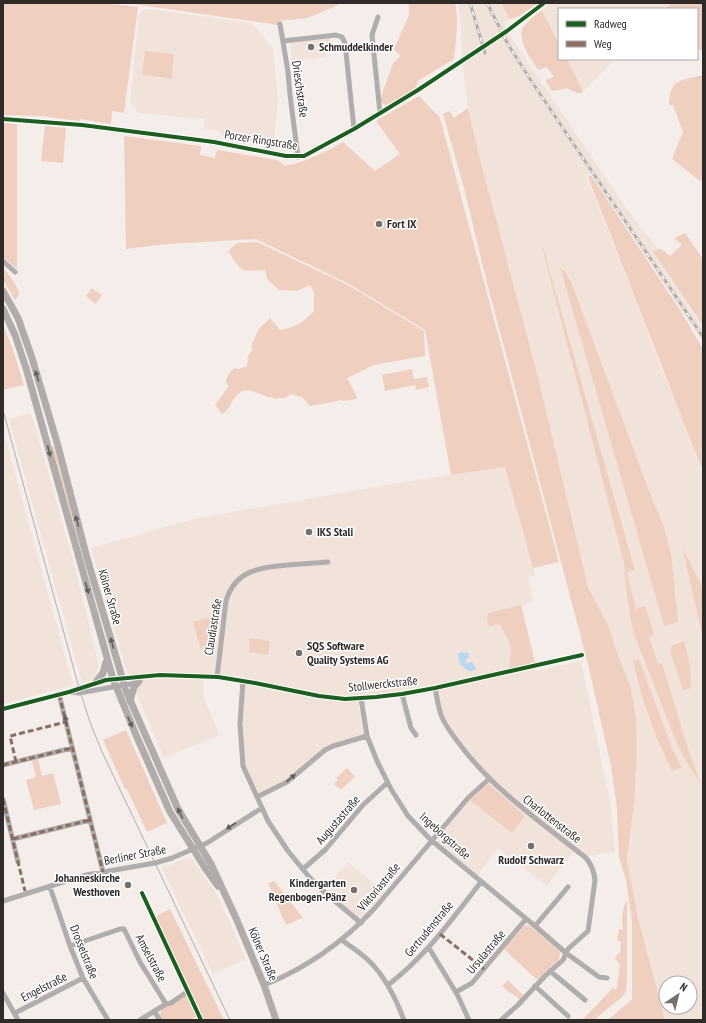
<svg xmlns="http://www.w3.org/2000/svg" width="706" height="1023" font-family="'PT Sans Narrow',sans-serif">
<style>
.built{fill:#f1e2da;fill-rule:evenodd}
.green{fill:#efd0c0}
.water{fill:#b8d7f1}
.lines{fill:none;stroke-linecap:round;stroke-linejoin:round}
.street{stroke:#b1adad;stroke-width:5}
.secondary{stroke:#b1acaa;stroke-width:7}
.tram{stroke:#b3aeae;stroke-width:1}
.rail-casing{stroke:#b3aeae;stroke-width:3}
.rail{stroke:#fff;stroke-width:1.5;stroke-dasharray:4.5;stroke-linecap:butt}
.quiet{stroke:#8d6e63;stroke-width:3;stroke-dasharray:6 3;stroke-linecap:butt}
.cycleway-casing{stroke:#fff;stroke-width:6}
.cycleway{stroke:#1b5e20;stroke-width:4}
.oneway{fill:#645f5d}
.oneway2{fill:#645f5e}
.poi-dot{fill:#756f6d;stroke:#fff;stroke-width:1.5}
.labels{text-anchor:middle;stroke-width:3;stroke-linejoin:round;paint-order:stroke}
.poi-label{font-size:12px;font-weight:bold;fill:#302b29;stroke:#fff;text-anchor:start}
.street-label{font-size:12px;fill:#302b29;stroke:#fff}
</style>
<rect width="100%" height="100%" fill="#f4edea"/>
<path class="built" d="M459,3H501L510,19L503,23L519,49L628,211L658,249L653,253L703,329V342L592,173L586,176L643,319L663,374L677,404L703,476V588L684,551H683L703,638V1020H665L638,918L627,859L634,804L637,754L636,717L631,688L615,647L609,627L588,587L537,373L479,155L468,108L463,69ZM543,247L635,569L627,572L636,610L645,606L653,635L649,636L655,658L658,664H662L689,752L699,780L685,760L675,739L635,637L630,617L625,580L624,563ZM561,268L565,271L572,284L648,488L664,527L671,553L677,622L664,626ZM684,641L688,657L683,690L671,655V646L678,642ZM639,659L672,748L682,766L672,771L657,739L643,700L634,661ZM666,983H690V1007H666Z
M550,3H671L665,9H559V44L542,10Z
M146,9L252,23L273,48L278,101L274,138L271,142L266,144L223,136L218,130H207V129L204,128V119L138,113L130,102L139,14Z
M330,38L332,51H326V57L292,62L290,42Z
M567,59H615L583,91Z
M31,413L74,564L98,662L97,674L89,681L82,683L9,419Z
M3,430L73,685L3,704Z
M505,466L535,575L528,577L533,601L521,606L537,671L581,661L610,802L615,851L591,856L574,851L547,886L498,848L478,875L438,842V837L469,799L490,779L462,745L442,715L435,684L388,693L362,696L358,707L364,734L338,741L325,747L286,780L254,796L241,761L237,725L240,687L237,683L204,679L203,696L219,735L164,758L127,672L91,548L194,519L399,483Z
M187,858L192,859L219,898L246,959L213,974L162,868Z
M348,862L384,892L363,917H358L325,889Z"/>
<path class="green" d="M3,3H105L138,7L124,113L112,111L111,124L80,119V121L41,116L3,115Z
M126,3H343L307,18L279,21V25Z
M409,3H455C459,21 456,40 454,59L418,81L416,87L398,100L385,105L381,102V97L393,63L401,56L394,49L409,15Z
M501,3H538L519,16L510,19Z
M671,3H703V52L697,48V9H665Z
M542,10L559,44V59H567L583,91L581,93H577L567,88L552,91L545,80L554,77L547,67L538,70C531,59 514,37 525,25C530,19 536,15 542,10Z
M145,51L174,54L172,79L142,74Z
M703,75V179L700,181L672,159L683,132L673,105H669C669,79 682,80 703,75Z
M419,96L440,118L559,562L533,568L505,467L451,475L425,330L349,284L256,239L166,244L126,249L124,136L201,146L200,155L215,158L217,150L277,160L285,166C308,161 324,153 343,142L375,171L400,154L376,121Z
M468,108L479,155L537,373L588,587L609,627L615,647L631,688L636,717L637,754L634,804L627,859L638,918L665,1020H608L632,999V920L626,880L619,857L617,808L611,766L587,660L486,279L464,188L443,114L449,111L454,118Z
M3,123L17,124V269L3,257Z
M45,126L66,128L63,163L41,161Z
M591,175L680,310L703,349V472L588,177Z
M685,233L703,259V326L653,252C662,246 662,250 670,256L682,245L674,238Z
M257,242L348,285L424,331L425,356L374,365L347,378L357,397L356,399L343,401L342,400L310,406L302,397L292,394C279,402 271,398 257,393C254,392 251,390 248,390C232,391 232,409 222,414L215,405L229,386L226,382L227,377L234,368L239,369L247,366L248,356L253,349L251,346L259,329L270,318L280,330C297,327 302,323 314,311V293L310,285L297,291L279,290L267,279L265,270C239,271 243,273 228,251L237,243Z
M542,247H543L635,570L627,572L636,609L645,606L654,634L649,637L658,664L662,663L689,752L700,782L685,760L675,739L635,637L630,617L625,580L624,563Z
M560,267L565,271L572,284L648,488L664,527L671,553L678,622L664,626Z
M3,268C9,275 18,285 19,295L15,300L3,280Z
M92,288L102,295L96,304L86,296Z
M3,325L12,347L24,385L3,390Z
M412,369L414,379L427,377L429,387L416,390L415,385L385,391L382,375Z
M54,446L82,551V554L50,447Z
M683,551H684L703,588V638Z
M521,605L535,662L509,669C509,663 511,658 511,652C512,642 504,633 499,624L489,627L487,617L489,613Z
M220,614L215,646L201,650L193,622Z
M250,638L270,641L268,655L249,652Z
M684,641C688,656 692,672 691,688L683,690L671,655V646Z
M639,659L672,748L682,767L672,771L657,739L643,700L633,661Z
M126,730L167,823L147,832L127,789H125L103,740Z
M38,759L42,776L53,773L61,804L34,810L26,780L36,777L32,761Z
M347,768L355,777L341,790L334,784L338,780L336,778Z
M487,785H490L525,816L512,833L470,800Z
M274,881L303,918L286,925L268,883Z
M627,900V981L626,992L623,996L594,1020H582L613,988L615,990L617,988L620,964L615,959L618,953L620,954L621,942L617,940L619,930L623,929C621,920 622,908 627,900Z
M170,909L224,1020H202L154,917Z
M529,925L560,952L559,960L537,980L504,949L524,926Z
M508,980L524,996L520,1000C514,994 508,992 502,986Z
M187,994H188L198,1015L190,1020H163L160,1015L161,1010Z"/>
<path class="water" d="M461,652L468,653L470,657L467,658L465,664L471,662L473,663L476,670H472L470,672L460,664L458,654Z"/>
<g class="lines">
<path class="street" d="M378,17L372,35L380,113
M280,24L288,72L290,95L298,157
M283,41L336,35L342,37L345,43L354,129
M3,119L82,125L214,142L286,156H304L354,129L418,90L507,31L544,3
M3,261L15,272
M217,677L226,601C235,570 261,567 288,565C301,564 315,563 328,562
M243,681L240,724L243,766L268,821L288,851L310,878L323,891L361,923
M435,688C437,697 438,706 441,715C445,726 454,737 461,746C495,791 542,823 586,858C592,865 594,871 595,880L588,931L568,949L563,960L545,976L518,1005L501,1020
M70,692L79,693L130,684L139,681
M59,694L103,872
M402,694L411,728L416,735
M361,698L367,736L377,761L391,789L408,816L431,840L535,926L566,953L599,977L607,978
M3,709L69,692L106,680L160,675L218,677L255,683L319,696L345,699L376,697L402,694L435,688L582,655
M3,765L72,748
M257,797L287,782L325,750L333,746L367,736
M3,799L18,862
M13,839L90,820
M303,869L326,849L363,805L387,783
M50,887L70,946L83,978L108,1020
M3,901L86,875L155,863L172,858L207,843L262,808
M535,926L568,887
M342,940C351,947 361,953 369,961C386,977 396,999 404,1020
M70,946L120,929H124L140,962L166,1004
M429,948L457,994L469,1020
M550,971L585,1000
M264,985C307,968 343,942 374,909L468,798L489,779
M388,985C426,956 452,919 481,882
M535,986L568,1016
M456,992L472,983L526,919
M3,993L18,1020
M154,1011L160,1020
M15,1013L83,978
M140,1020L166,1004L171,1003L188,991"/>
<path class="secondary" d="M3,291L18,318L32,358L58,446L87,558L126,691L178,809L211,864L236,918L264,985L276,1020
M3,309L15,335L26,368L113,679L136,735L170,812L205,868L218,886
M96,682L103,673L106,662
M130,701L134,687L139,681"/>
<path class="tram" d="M3,410L79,688L91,725L103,754L230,1020"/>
<g class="rail-casing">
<path id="rail" d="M470,3L485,53
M487,3L509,46L530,79L703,337"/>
</g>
<use href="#rail" class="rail"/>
<path class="quiet" d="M59,694L103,872
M16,762L10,736L66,722
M3,765L72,748
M3,799L25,891
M13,839L90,820
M440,934L484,969"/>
<g class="cycleway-casing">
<path id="cycleway" d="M3,119L82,125L214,142L286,156H304L354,129L418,90L507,31L544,3
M3,709L69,692L106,680L160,675L218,677L255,683L319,696L345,699L376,697L402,694L435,688L582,655
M142,893L201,1020"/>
</g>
<use href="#cycleway" class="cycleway"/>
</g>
<defs><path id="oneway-solid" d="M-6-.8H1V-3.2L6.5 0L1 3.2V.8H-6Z"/></defs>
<g class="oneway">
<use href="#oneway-solid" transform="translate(37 376) rotate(-106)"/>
<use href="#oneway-solid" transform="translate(49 451) rotate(75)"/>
<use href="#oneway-solid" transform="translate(77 521) rotate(-106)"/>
<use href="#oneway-solid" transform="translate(87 588) rotate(74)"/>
<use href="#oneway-solid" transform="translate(112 643) rotate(-105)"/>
<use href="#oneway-solid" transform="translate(130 722) rotate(67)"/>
<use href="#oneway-solid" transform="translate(180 813) rotate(-117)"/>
</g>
<g class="oneway2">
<use href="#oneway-solid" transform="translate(66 721) rotate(-103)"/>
<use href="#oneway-solid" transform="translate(291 778) rotate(-40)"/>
<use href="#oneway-solid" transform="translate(231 826) rotate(147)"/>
</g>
<g class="poi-dot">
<circle cx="311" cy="47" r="4"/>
<circle cx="379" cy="224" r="4"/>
<circle cx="309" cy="532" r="4"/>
<circle cx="299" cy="653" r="4"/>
<circle cx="531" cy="846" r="4"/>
<circle cx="128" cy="885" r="4"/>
<circle cx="354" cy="890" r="4"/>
</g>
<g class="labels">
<g class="poi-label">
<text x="319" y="51">Schmuddelkinder</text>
<text x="387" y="228">Fort IX</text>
<text x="317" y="536">IKS Stali</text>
<text x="307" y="650">SQS Software<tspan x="307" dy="14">Quality Systems AG</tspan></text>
<text x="531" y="864" text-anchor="middle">Rudolf Schwarz</text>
<text x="120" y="882" text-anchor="end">Johanneskirche<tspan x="120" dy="14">Westhoven</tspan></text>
<text x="346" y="887" text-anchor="end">Kindergarten<tspan x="346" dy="14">Regenbogen-Pänz</tspan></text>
</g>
<g class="street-label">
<text transform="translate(300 89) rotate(82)" y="4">Drieschstraße</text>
<text transform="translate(261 140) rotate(9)" y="4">Porzer Ringstraße</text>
<text transform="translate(110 597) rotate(74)" y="4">Kölner Straße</text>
<text transform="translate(213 627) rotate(-81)" y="4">Claudiastraße</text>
<text transform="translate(383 684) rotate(-6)" y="4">Stollwerckstraße</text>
<text transform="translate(552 819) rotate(38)" y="4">Charlottenstraße</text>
<text transform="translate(338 820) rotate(-49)" y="4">Augustastraße</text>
<text transform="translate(445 836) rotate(42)" y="4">Ingeborgstraße</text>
<text transform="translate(135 855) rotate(-11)" y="4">Berliner Straße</text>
<text transform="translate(379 887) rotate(-50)" y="4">Viktoriastraße</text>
<text transform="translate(429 929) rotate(-50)" y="4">Gertrudenstraße</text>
<text transform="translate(84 952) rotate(68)" y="4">Drosselstraße</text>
<text transform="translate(486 952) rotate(-50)" y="4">Ursulastraße</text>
<text transform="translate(263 954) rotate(67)" y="4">Kölner Straße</text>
<text transform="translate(151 958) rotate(62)" y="4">Amselstraße</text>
<text transform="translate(44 987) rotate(-27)" y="4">Engelstraße</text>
</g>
</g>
<rect width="706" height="1023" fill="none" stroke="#302b29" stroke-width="8"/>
<rect x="558" y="8" width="140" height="52" fill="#ffffff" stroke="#acaaa9"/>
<rect x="566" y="21" width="20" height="6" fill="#1b5e20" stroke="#acaaa9"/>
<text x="594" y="28" font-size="12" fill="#302b29">Radweg</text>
<rect x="566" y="41" width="20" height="6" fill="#8d6e63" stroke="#acaaa9"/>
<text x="594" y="48" font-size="12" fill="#302b29">Weg</text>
<g transform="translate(678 995) rotate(35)"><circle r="19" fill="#ffffff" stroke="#acaaa9"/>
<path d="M0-3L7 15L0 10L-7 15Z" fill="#756f6d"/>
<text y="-6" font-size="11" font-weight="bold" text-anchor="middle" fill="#302b29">N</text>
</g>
</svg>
